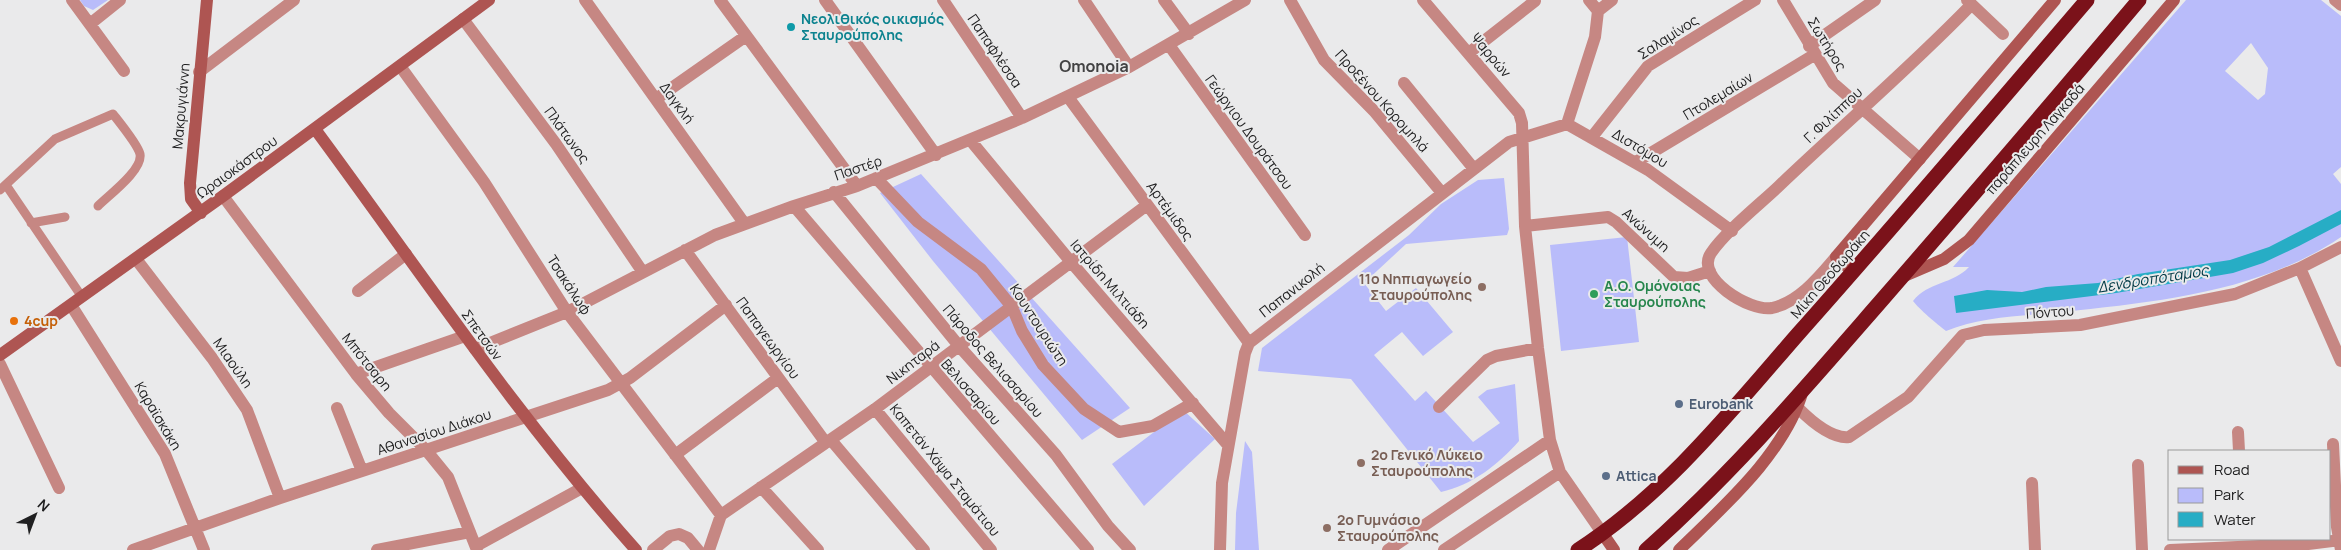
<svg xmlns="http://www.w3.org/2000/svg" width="2341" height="550" font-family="Manrope,sans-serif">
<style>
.green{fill:#b9bcfa;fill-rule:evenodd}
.water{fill:#27adc5}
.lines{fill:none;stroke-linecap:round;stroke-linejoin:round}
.lane{stroke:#c68783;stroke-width:9}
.street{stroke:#c68783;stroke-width:12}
.secondary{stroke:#ae5552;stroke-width:12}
.highway{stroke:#7b121a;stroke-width:15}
.culture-dot{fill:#0f9aa8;stroke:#eaeaeb;stroke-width:2}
.education-dot{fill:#8d6e63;stroke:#eaeaeb;stroke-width:2}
.leisure-dot{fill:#2e9e5b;stroke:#eaeaeb;stroke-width:2}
.food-dot{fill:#e8710a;stroke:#eaeaeb;stroke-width:2}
.service-dot{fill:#5c6f8a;stroke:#eaeaeb;stroke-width:2}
.labels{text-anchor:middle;stroke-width:4;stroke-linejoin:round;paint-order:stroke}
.culture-label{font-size:14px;font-weight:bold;fill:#0d838f;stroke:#eaeaeb;text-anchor:start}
.street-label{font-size:14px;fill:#202021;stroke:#eaeaeb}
.education-label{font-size:14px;font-weight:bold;fill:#785e54;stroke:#eaeaeb;text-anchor:start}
.leisure-label{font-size:14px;font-weight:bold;fill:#27864d;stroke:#eaeaeb;text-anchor:start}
.food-label{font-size:14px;font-weight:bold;fill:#c56008;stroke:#eaeaeb;text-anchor:start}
.service-label{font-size:14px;font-weight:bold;fill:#4e5e75;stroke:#eaeaeb;text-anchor:start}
.water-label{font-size:15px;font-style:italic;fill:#003944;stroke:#eaeaeb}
.quarter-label{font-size:16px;font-weight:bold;fill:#424243;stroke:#eaeaeb}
</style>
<rect width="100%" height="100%" fill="#eaeaeb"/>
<path class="green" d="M80,0H108L93,10L84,6Z
M2186,0H2321L2341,16V167L2333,174L2341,184V237C2260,292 2157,302 2062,312C2024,316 1982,316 1946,331C1937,324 1919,309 1913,301C1929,281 1952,285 1969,267H1953ZM2251,43L2268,68L2265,94L2258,100L2225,71Z
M921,174L1130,408L1082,440L933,261L880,193Z
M1504,178L1509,229L1507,235L1406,244L1364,283L1386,311L1416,288L1453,332L1423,356L1402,332L1374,355L1415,401L1426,391L1473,442L1500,423L1478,397L1487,390L1515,384L1519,441C1498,465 1472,485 1441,492L1351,379L1258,371L1262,348L1409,235L1441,204L1478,180Z
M1627,237L1639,342L1561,351L1550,245Z
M1183,410L1215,439L1144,506L1112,464Z
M1245,441L1252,452L1259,550H1235L1236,513Z"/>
<path class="water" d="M2341,210V224L2299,246L2263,263L2233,273L2116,293L1956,313L1954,296L1987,290L2022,292L2046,287L2098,283L2138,274L2230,260L2269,247Z"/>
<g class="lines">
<path class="lane" d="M6,185L82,297
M0,190L55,139L113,114C120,123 138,145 140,154C143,170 109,195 98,206
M31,223L65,217"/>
<path class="street" d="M72,0L124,71
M585,0L744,223
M720,0L857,186
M825,0L936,155
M943,0L1022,118
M1084,0L1129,67
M1164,0L1189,34
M1290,0L1324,60L1374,111L1442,193
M1423,0L1519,113L1522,123L1525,226L1538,348L1550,440L1560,472L1603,534
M1589,0L1598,11
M1783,0L1833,83L1920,159
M1967,0L2003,34
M2335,0L2341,5
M1598,11L1612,0
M463,19L556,144L642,271
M90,24L120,0
M1169,45L1305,235
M1809,46L1875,0
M1470,52L1535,1
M400,66L484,182L567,312L721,515
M199,72L294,0
M1404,83L1474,169
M1068,97L1249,343
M656,99L746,36
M1567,124L1595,37L1598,11
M1592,137L1648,66L1755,0
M971,141L1071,262L1228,445
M1636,162L1814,55
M876,178L918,222L981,269L1012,307L1022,331L1043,365L1084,409L1119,432L1153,426L1193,403
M834,192L959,346L1056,455L1108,526L1130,550
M223,196L356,374L389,413L426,450L448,477L477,550
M794,206L1088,550
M1525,226L1608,217L1616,222L1674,277L1688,278L1710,271
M685,250L826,443
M1836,257C1819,277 1799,302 1772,308C1750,312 1694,278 1711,253C1726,231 1759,205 1779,186C1843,125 1910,68 1971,5
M136,259L212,358L247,410L280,498
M2300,268L2341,361
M358,291L406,254
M71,305L165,454L204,550
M475,349L567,312L715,235L794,206L857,186L1022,118L1129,67L1245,0
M0,364L59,488
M356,374L465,336
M1439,407L1487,360L1496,356L1538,348
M337,408L362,471
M1798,408C1810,420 1831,439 1849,437L1908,397L1963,335L1984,330L2080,325L2235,294L2300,268L2341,247
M875,409L991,550
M2238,432L2239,451
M831,440L924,550
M2333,444L2337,527L2341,550
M675,455L778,378
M2138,465L2142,550
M2032,483L2035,550
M761,487L818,550
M476,546L582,488
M133,550L280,498L608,390L630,378L726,305
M377,550L470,532
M653,550L670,536L679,534L688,538L698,550
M709,550L721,515L875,409L1147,205
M1220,550L1222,483L1245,353L1249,343L1509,142L1567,124L1648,170L1732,231
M1388,550L1550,440
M1444,550L1560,472
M2170,550L2308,544L2341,540"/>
<path class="secondary" d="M315,129C420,271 518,418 636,550
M201,213L191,199L190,183L207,0
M1853,272L1836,257L2055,0
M1902,277L1944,259L1969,240L2174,0
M0,355L223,196L489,0
M1603,534L1614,550
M1679,550C1724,506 1786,452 1803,390"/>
<path class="highway" d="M1578,550C1665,494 1731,411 1798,334C1896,224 1991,112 2087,0
M1646,550C1732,474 1806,387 1881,301C1968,201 2054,101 2139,0"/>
</g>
<circle class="culture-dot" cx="791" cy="27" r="5"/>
<g class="education-dot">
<circle cx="1482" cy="287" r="5"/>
<circle cx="1361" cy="463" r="5"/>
<circle cx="1327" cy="528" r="5"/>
</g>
<circle class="leisure-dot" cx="1594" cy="294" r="5"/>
<circle class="food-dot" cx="14" cy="321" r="5"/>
<g class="service-dot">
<circle cx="1679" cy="404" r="5"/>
<circle cx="1606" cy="476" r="5"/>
</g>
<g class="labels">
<g class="culture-label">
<text x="801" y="24">Νεολιθικός οικισμός<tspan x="801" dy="16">Σταυρούπολης</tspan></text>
</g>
<g class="street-label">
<text transform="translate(1668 37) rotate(-33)" y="5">Σαλαμίνος</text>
<text transform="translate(1827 44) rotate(58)" y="5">Σωτήρος</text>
<text transform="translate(995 51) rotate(56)" y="5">Παπαφλέσσα</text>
<text transform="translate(1491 55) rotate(50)" y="5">Ψαρρών</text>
<text transform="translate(1718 96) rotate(-31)" y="5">Πτολεμαίων</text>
<text transform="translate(1382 101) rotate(48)" y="5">Προξένου Κορομηλά</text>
<text transform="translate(677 103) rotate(54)" y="5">Δαγκλή</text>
<text transform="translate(181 106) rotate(-85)" y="5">Μακρυγιάννη</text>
<text transform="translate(1833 115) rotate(-43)" y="5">Γ. Φιλίππου</text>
<text transform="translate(1249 132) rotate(54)" y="5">Γεώργιου Δουράτσου</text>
<text transform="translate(567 135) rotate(54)" y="5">Πλάτωνος</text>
<text transform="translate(2035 139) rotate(-49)" y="5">παράπλευρη Λαγκαδά</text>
<text transform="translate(1640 148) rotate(31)" y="5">Διστόμου</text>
<text transform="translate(237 167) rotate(-36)" y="5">Ωραιοκάστρου</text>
<text transform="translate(858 168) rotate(-19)" y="5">Παστέρ</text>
<text transform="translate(1170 211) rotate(54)" y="5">Αρτέμιδος</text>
<text transform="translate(1646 230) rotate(42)" y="5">Ανώνυμη</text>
<text transform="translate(1830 274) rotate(-49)" y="5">Μίκη Θεοδωράκη</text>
<text transform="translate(1110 284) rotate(49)" y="5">Ιατρίδη Μιλτιάδη</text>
<text transform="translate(569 285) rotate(57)" y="5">Τσακάλωφ</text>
<text transform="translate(1292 290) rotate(-38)" y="5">Παπανικολή</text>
<text transform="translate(2050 312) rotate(-4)" y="5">Πόντου</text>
<text transform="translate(1039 325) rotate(57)" y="5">Κουντουριώτη</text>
<text transform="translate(482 335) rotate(54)" y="5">Σπετσών</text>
<text transform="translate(768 338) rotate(54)" y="5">Παπαγεωργίου</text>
<text transform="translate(993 361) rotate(49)" y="5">Πάροδος Βελισσαρίου</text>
<text transform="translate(367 362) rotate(51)" y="5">Μπότσαρη</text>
<text transform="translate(913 362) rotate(-37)" y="5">Νικηταρά</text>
<text transform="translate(233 363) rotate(55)" y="5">Μιαούλη</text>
<text transform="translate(971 392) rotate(49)" y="5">Βελισσαρίου</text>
<text transform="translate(158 416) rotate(59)" y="5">Καραϊσκάκη</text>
<text transform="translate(434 432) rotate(-18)" y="5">Αθανασίου Διάκου</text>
<text transform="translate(945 470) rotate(51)" y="5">Καπετάν Χάψα Σταμάτιου</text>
</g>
<g class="education-label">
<text x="1472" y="284" text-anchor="end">11ο Νηπιαγωγείο<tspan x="1472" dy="16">Σταυρούπολης</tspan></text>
<text x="1371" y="460">2ο Γενικό Λύκειο<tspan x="1371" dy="16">Σταυρούπολης</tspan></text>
<text x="1337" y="525">2ο Γυμνάσιο<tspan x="1337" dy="16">Σταυρούπολης</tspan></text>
</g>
<g class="leisure-label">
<text x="1604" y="291">Α.Ο. Ομόνοιας<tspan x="1604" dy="16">Σταυρούπολης</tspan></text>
</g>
<g class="food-label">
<text x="24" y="326">4cup</text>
</g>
<g class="service-label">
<text x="1689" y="409">Eurobank</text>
<text x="1616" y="481">Attica</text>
</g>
<g class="water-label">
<text transform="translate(2153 279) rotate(-9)" y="5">Δενδροπόταμος</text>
</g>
<g class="quarter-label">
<text x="1094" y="72">Omonoia</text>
</g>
</g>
<rect x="2168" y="450" width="162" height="90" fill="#eaeaeb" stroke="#99999a"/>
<rect x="2178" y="466" width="25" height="8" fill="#ae5552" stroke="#99999a"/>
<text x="2214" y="475" font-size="15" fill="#202021">Road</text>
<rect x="2178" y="488" width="25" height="15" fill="#b9bcfa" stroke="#99999a"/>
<text x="2214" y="500" font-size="15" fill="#202021">Park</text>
<rect x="2178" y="512" width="25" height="15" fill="#27adc5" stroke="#99999a"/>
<text x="2214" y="525" font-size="15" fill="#202021">Water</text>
<g transform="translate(35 515) rotate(42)" stroke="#eaeaeb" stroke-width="4" paint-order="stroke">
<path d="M0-4L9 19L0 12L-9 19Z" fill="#202021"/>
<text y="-8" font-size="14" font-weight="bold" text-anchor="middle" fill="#202021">N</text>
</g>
</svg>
